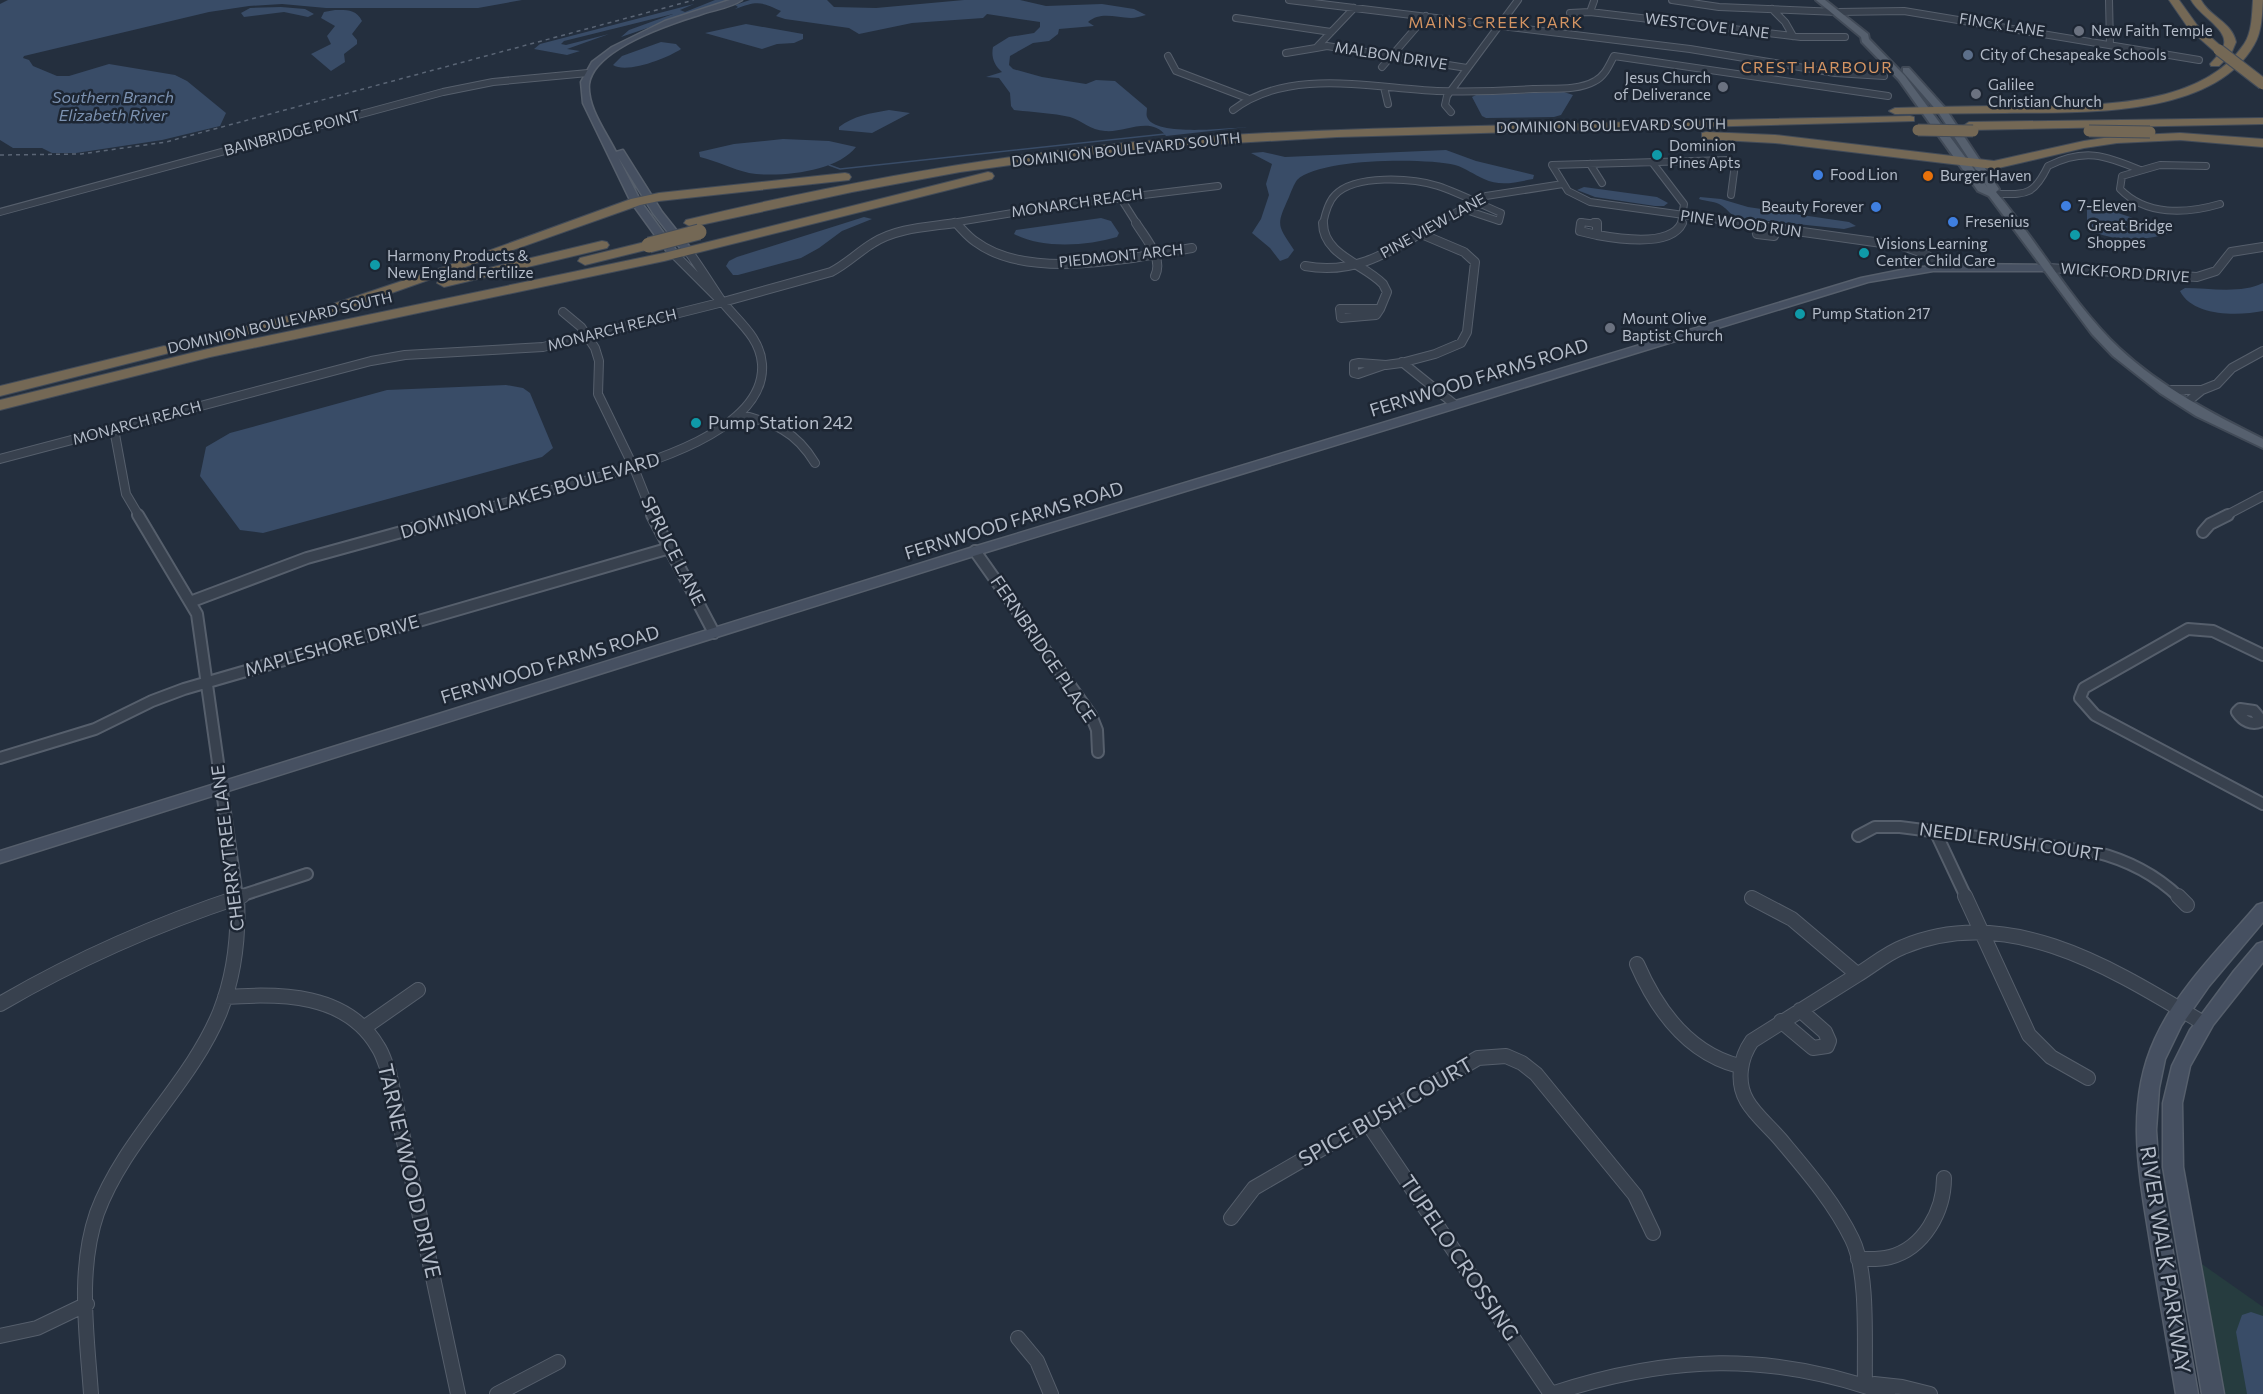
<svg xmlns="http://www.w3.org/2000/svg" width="2263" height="1394" font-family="Commissioner,sans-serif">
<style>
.green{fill:#263c3f}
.water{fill:#394c67}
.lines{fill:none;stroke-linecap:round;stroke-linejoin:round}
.stream{stroke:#394c67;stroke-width:1.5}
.street-far3-casing{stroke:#565f6c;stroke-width:8}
.street-far2-casing{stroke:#565f6c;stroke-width:10}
.street-far1-casing{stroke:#565f6c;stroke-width:14}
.street-casing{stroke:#565f6c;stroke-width:16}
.secondary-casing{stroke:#565f6c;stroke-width:3}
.primary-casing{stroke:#414a57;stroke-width:4}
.highway-casing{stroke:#434c59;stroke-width:2}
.street-far3{stroke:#38414e;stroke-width:6}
.street-far2{stroke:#38414e;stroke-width:8}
.street-far1{stroke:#38414e;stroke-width:10}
.street{stroke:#38414e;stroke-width:14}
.secondary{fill:#465061;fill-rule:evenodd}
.primary{fill:#56606e;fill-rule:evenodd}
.highway{fill:#746855;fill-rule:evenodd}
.rail{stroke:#5a6575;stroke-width:1.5;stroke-dasharray:4 4;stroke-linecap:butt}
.highway-bridge-far1-casing{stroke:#434c59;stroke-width:13;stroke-linecap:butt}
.highway-bridge-casing{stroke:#434c59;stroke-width:17;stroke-linecap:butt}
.highway-bridge-far1{stroke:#746855;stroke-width:11}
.highway-bridge{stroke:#746855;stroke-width:15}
.worship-dot{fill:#6b7280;stroke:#1d2633;stroke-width:2}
.service-dot{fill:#5c6f8a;stroke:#1d2633;stroke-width:2}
.culture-dot{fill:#0f9aa8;stroke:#1d2633;stroke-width:2}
.shop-dot{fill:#3f7fe0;stroke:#1d2633;stroke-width:2}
.food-dot{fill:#e8710a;stroke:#1d2633;stroke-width:2}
.labels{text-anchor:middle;stroke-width:5;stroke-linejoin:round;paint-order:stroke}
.far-street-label{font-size:15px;fill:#b4bcc9;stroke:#1d2633}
.far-poi-label{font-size:15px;fill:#b4bcc9;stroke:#1d2633;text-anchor:start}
.far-neighbourhood-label{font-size:16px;letter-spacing:1.5px;fill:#d59563;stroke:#1d2633}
.far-water-label{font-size:16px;font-style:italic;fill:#7c92b1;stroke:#1d2633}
.street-label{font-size:18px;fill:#b4bcc9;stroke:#1d2633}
.poi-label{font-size:18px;fill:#b4bcc9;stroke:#1d2633;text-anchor:start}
.near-street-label{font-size:21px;fill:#b4bcc9;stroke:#1d2633}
</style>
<rect width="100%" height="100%" fill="#242f3e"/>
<path class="green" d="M2189,1255L2263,1307V1394H2219Z"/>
<path class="water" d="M8,0H522L478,8H326L282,4L249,6L209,12L24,56L23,58L29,60L33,66L57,76H69L109,64L175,75L187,81L226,113L220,126L162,140L76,153H52L42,148H13L0,140V4Z
M715,0H730L621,37L629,30L673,14L564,41L561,44L566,45L609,34L567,49L580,51L567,55L534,49L540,44L694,4L680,10L685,12Z
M750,0H827L834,7L876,8L964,0H1020L1046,6L1102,4L1134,9L1146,15C1141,16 1135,18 1131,18C1116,18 1101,11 1088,22L1094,26L1059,29L1058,34L1049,41L1033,43L1010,56L1009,65L1013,69L1042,77L1086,84L1096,80L1115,81L1147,108C1147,111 1146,114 1147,117C1154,137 1229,128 1247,127L1166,136C1151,115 1125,133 1105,131C1090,130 1083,121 1070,117C1052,113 1032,112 1014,110L1011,106L1010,93L999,78L986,77L1002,72C994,65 991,57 993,47L1009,37L1034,33L1040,27V22L987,14L983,18L912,23L859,34L849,28L785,19L776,16L781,11C760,1 757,1 735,9L738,7L735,5Z
M281,7L305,9L314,14L308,17L284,12L244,17L241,13L250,8Z
M335,10C347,10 356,9 362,21L352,34L357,40V44L344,54L345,62L331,71L311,54L331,44L327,36L335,26L321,18L324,12Z
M746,24L803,34V39L794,43L777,44L762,49L705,33Z
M661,42L676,44L681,49C668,58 627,74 613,65L622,56Z
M1564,92L1573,95L1561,115L1554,117L1486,118L1482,116L1472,97L1476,95Z
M889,110L910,113L872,133L839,130V127C853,116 871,113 889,110Z
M783,139L829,141L856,147C837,172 778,178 749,173C732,169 717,161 700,157L699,152L734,144Z
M1446,150L1476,161L1534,175L1533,179C1517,182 1500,187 1484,179C1474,175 1466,168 1455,165C1425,158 1320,158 1297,180C1294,184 1291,192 1289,197C1276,226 1277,224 1294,250L1288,258L1280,261L1270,248L1252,233L1261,219L1269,195L1266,184L1272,164L1251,153L1263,152L1285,157Z
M1584,187L1657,197L1668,203L1664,206H1655L1595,197L1577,190Z
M1700,197L1721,199L1748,207L1849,222L1856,226L1844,229L1741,218C1728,215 1729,209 1719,204C1713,201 1705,201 1699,199Z
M2087,203L2155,225L2170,232C2153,242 2100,242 2087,226Z
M864,217L872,219L842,231L819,248L801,258L738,275H733L726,266L729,261L737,257Z
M1101,218L1111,221L1119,233L1117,237C1087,246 1042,249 1014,234L1016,230Z
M2263,283V311C2239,316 2193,317 2180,291L2185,288C2209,288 2241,294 2263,283Z
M506,385L523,388L530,393L553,448L542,457L263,533L240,530L200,476L206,447L230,433L387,390Z
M2251,1312L2263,1316V1394H2247L2236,1332L2242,1315Z"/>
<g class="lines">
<path class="stream" d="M829,165L840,169L1165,134"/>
<g class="street-far3-casing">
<path id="street-far3" d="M1289,0L1690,49L1835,73L1884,76
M1672,0L1719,7L1838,12L1904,11L2199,60
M2109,0L2110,44
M1772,9L1785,22L1793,36
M1590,12L1594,1
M1570,13L1590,12L1801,37H1845
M1236,18L1331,32
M1316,48L1327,46L1467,68
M1286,53L1316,48L1354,8
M1168,56L1176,71L1247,98
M1382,67L1426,16
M1384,87L1388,104
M1233,110C1289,67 1372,88 1437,91C1469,92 1501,91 1533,89C1552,88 1578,91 1595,81C1605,76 1609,65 1614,56L1888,96
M1451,112L1445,105L1447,96L1518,0
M1652,162L1684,204L1681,224
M1590,164L1602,183
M2206,166L2160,165L2122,176L2120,189C2146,216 2186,214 2220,204
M1993,194C2026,194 2033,197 2048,166C2084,148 2105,155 2140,170
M1731,195L1735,164L1727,160L1552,165L1568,191L1590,202L1749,224
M1120,197L1137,224
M0,212L443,92L493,82L588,73
M955,222L957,224
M946,224L1061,205L1218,186
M1323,224C1325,214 1328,202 1335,195C1355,174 1412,178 1438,186C1459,193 1480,204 1501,213L1499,221L1463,209
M1435,224L1486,196L1563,184
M1581,224V222L1597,224"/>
</g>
<g class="street-far2-casing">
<path id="street-far2" d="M956,223C962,229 968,237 976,242C1028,281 1132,258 1192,248
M1136,223C1145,238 1164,258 1155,276
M1323,223C1323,255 1364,264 1383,284L1387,292L1380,309
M1581,223L1580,231L1597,235
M1594,223H1597V235
M1738,223L1903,246L1925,254L1942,266
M1756,226L1757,234L1774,236L1777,229
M1597,235C1619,239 1671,247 1682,223
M674,254L718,298
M1305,266C1359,276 1394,248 1438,223
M2048,268L2197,277L2216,271L2231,252L2263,247
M1340,309H1380L1376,315L1341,318Z
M563,312L581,327L595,348L599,361L598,394L634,468L653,516
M1402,362L1454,404
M1384,365L1358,374L1354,373V364L1359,363L1386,365L1401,363L1435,354L1461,343L1467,332L1475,262L1464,252L1419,233
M2165,390H2202
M2186,403L2202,390L2217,384L2232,368L2263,351
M739,414C775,424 795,430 815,463
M114,429L126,494L139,516
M0,459L371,361L405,355L543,347L723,302L831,272C847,264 858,252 873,243C896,228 928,227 955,223
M457,516C494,506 530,496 567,486C619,471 767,438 762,364C760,336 736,320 721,300C710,284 700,267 688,251
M2225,516L2263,496"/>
</g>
<g class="street-far1-casing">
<path id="street-far1" d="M138,515L197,614L237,897
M652,515L714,633
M2203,532L2210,524L2228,515
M975,551L1091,715L1097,730L1098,752
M190,602L307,558L463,515
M2263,655L2213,631L2188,629L2084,688L2080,698L2095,715L2263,804
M2240,709L2254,711L2262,721C2252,726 2243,721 2237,712Z
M0,758L95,729L152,701L184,689L670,548
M1935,831L1966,897
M1858,836L1875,827H1900L2095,852C2127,860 2155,874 2179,897
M237,897L307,874"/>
</g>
<g class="street-casing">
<path id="street" d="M1965,896L2029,1035L2051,1057L2088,1078
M2178,896L2187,905
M1752,898L1792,919L1857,974
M1637,964C1657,1010 1688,1053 1739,1066
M225,997C280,993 347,993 378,1047C383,1054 385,1064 389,1072L458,1394
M0,1004C77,959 157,924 242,896
M1781,1021L1813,1048L1827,1046L1829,1041L1825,1032L1800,1010
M365,1027L418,990
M1367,1122L1551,1394
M1231,1218L1254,1188L1478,1058L1506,1056L1522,1063L1536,1074L1635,1195L1653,1233
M1858,1259C1869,1259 1880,1260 1890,1257C1924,1248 1944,1211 1944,1178
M0,1336L37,1328L87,1304
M1018,1338L1037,1361L1051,1394
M1865,1384C1864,1345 1869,1273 1852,1239C1834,1202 1806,1170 1780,1139C1770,1127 1755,1115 1747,1101C1736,1082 1740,1058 1752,1041C1787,1019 1822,997 1857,975C1872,966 1887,953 1903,947C2010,902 2116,971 2205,1024
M1874,1384L1902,1387L1930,1394
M91,1394C87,1335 77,1271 97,1213C125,1138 190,1085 220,1012C235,974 239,936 237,896
M497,1394L558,1362
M1551,1394C1669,1355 1770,1351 1888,1394"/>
</g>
<g class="secondary-casing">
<path id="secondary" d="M730,0H742C730,8 712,10 699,15C670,24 594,49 589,84C587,107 606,132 616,152L623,150L662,212L693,251L684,253L653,213L618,157L641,202L679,254L674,257L670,256L631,202L583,103L581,82L592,62L612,47L665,21Z
M1956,264L2048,265L2053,268L2048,271H1933L1868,282L980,554L0,863V851L970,548L1861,278L1911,268Z
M2263,903V922L2209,986L2181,1026L2165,1059L2159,1088L2156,1130L2159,1174L2198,1394H2176C2168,1347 2160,1301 2152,1254C2141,1183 2123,1108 2155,1039C2178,988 2221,947 2257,905Z
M2263,942V962L2213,1025L2190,1066L2182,1103L2183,1167L2224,1394H2202L2163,1167V1103L2172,1066L2190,1030L2234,971L2257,944Z"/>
</g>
<g class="primary-casing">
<path id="primary" d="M1816,0H1825L1868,34L1869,39L1905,76L1988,188L1938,112L1903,72V68H1909L1945,108L1999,189L1996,192C2037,241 2074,306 2120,349C2162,388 2213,414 2263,439V448L2196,416L2160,393L2113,356L2092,334L1989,196L1978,191L1899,80L1862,42L1861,37Z"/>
</g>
<g class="highway-casing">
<path id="highway" d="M2169,0H2179L2197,25L2223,48C2231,30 2200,17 2191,0H2201C2210,17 2232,22 2236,42L2231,54L2219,66H2211L2210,64L2220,53L2215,52L2189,29Z
M2253,0H2263C2262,14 2262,32 2254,45C2212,119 2078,112 2005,113C1968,113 1932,114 1895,114L1889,111L1895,108C1932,107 1968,106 2005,106C2077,105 2198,113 2244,44C2252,33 2252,14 2253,0Z
M1910,116L1914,117V121L1337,137L1165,147L1068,157L960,172L852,192L691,227L684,223L686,220C830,185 977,158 1125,143C1242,132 1359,129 1477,126C1621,122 1766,119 1910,116Z
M2263,118V124L1969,130L1963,126L1969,122Z
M1706,132L1775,135L1994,161L2084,141L2117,136L2180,133L2263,139V147L2180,140L2117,143L2084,148L1994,169L1775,143L1702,139V133Z
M988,172L992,173L994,176L992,179L664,261L210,357L0,410V400L224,345L664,253Z
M845,173L849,174L851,177L849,180L659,201L640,205L338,312L199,346L192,342L194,339L321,308L441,268L631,199L659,193Z
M602,241L607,242L609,245L607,248L444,287L437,283L439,280Z
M649,241L654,242L656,245L654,248L585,265L578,261L580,258Z
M164,346L169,347L171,350L169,353L0,396V386Z"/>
</g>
<use href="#street-far3" class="street-far3"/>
<use href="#street-far2" class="street-far2"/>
<use href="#street-far1" class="street-far1"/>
<use href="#street" class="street"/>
<use href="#secondary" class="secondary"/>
<use href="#primary" class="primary"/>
<use href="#highway" class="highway"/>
<path class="rail" d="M0,155L81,154L166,142L694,0"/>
<g class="highway-bridge-far1-casing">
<path id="highway-bridge-far1" d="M2219,50L2263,84
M1918,130L1973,131
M2089,131L2150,132"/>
</g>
<g class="highway-bridge-casing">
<path id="highway-bridge" d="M649,245L699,232"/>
</g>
<use href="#highway-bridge-far1" class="highway-bridge-far1"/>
<use href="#highway-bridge" class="highway-bridge"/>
</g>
<g class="worship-dot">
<circle cx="2079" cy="31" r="6"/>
<circle cx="1723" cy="87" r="6"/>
<circle cx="1976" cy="94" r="6"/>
<circle cx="1610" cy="328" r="6"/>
</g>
<circle class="service-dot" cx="1968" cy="55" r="6"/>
<g class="culture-dot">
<circle cx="1657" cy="155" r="6"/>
<circle cx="2075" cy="235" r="6"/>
<circle cx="1864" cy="253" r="6"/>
<circle cx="375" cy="265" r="6"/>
<circle cx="1800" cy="314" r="6"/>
<circle cx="696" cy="423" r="6"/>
</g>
<g class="shop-dot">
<circle cx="1818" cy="175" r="6"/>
<circle cx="2066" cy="206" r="6"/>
<circle cx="1876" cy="207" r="6"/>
<circle cx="1953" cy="222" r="6"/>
</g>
<circle class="food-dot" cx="1928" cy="176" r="6"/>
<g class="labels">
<g class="far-street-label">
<text transform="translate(2002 25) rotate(9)" y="5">FINCK LANE</text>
<text transform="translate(1707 26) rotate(7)" y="5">WESTCOVE LANE</text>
<text transform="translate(1391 56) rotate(9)" y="5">MALBON DRIVE</text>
<text transform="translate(1611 126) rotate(-1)" y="5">DOMINION BOULEVARD SOUTH</text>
<text transform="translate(292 133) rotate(-15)" y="5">BAINBRIDGE POINT</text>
<text transform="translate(1126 150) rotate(-6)" y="5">DOMINION BOULEVARD SOUTH</text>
<text transform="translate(1077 203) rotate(-8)" y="5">MONARCH REACH</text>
<text transform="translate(1741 224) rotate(8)" y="5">PINE WOOD RUN</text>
<text transform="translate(1433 226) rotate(-29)" y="5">PINE VIEW LANE</text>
<text transform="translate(1121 256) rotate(-6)" y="5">PIEDMONT ARCH</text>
<text transform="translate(2125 273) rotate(4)" y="5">WICKFORD DRIVE</text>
<text transform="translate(280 323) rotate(-13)" y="5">DOMINION BOULEVARD SOUTH</text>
<text transform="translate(612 330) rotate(-14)" y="5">MONARCH REACH</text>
<text transform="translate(137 423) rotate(-15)" y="5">MONARCH REACH</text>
</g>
<g class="far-poi-label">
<text x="2091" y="36">New Faith Temple</text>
<text x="1980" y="60">City of Chesapeake Schools</text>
<text x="1711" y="83" text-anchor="end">Jesus Church<tspan x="1711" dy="17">of Deliverance</tspan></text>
<text x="1988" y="90">Galilee<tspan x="1988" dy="17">Christian Church</tspan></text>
<text x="1669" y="151">Dominion<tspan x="1669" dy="17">Pines Apts</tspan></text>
<text x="1830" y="180">Food Lion</text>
<text x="1940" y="181">Burger Haven</text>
<text x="2078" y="211">7-Eleven</text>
<text x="1864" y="212" text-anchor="end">Beauty Forever</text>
<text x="1965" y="227">Fresenius</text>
<text x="2087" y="231">Great Bridge<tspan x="2087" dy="17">Shoppes</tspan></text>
<text x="1876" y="249">Visions Learning<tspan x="1876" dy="17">Center Child Care</tspan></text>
<text x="387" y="261">Harmony Products &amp;<tspan x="387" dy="17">New England Fertilize</tspan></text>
<text x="1812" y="319">Pump Station 217</text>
<text x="1622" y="324">Mount Olive<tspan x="1622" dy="17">Baptist Church</tspan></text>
</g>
<g class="far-neighbourhood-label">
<text x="1496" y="28">MAINS CREEK PARK</text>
<text x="1817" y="73">CREST HARBOUR</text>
</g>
<g class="far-water-label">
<text x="113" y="103">Southern Branch<tspan x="113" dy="18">Elizabeth River</tspan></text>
</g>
<g class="street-label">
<text transform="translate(1479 378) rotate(-17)" y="6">FERNWOOD FARMS ROAD</text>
<text transform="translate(530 496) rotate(-16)" y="6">DOMINION LAKES BOULEVARD</text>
<text transform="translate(1014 521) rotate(-17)" y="6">FERNWOOD FARMS ROAD</text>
<text transform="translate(673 551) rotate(63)" y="6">SPRUCE LANE</text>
<text transform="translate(332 646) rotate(-16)" y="6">MAPLESHORE DRIVE</text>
<text transform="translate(1043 649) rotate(56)" y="6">FERNBRIDGE PLACE</text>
<text transform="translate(550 665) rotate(-17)" y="6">FERNWOOD FARMS ROAD</text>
<text transform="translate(2011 842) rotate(8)" y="6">NEEDLERUSH COURT</text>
<text transform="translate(228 848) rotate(-97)" y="6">CHERRYTREE LANE</text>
</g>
<g class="poi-label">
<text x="708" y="429">Pump Station 242</text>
</g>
<g class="near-street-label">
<text transform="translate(1386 1112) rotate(-30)" y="7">SPICE BUSH COURT</text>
<text transform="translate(409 1171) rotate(77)" y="7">TARNEYWOOD DRIVE</text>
<text transform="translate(1459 1258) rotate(56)" y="7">TUPELO CROSSING</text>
<text transform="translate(2165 1260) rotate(81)" y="7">RIVER WALK PARKWAY</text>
</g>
</g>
</svg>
